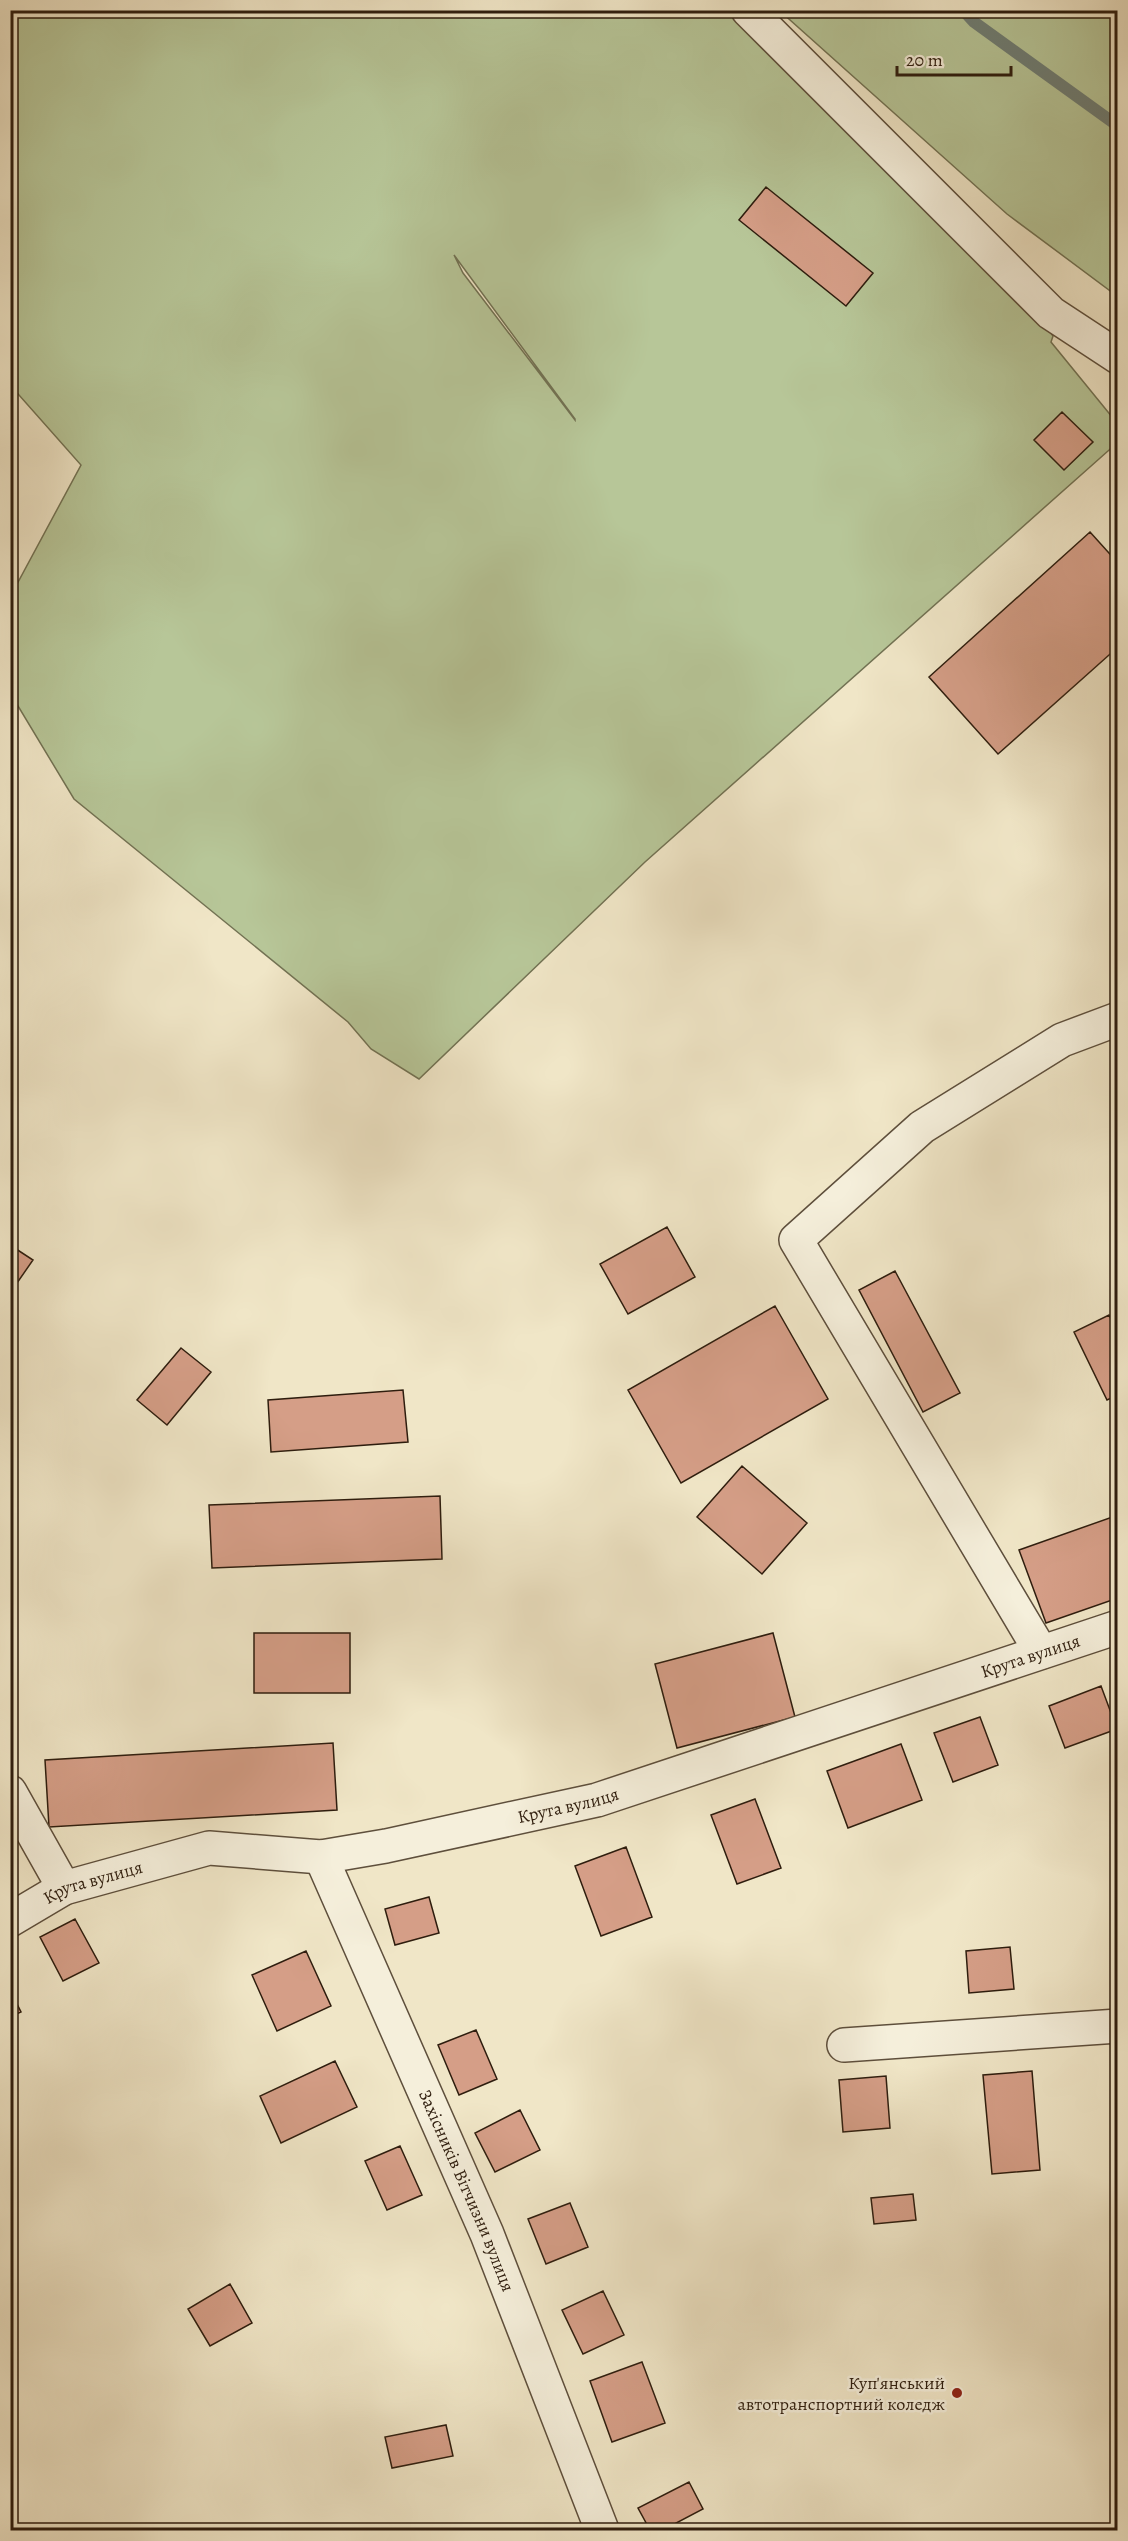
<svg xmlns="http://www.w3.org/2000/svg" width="1128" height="2541" font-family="Alegreya,serif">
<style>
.green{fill:#b7c698;stroke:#727253;stroke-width:1.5;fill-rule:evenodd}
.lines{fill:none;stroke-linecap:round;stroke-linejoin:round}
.stream{stroke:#6f7e75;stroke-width:12}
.building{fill:#d59e87;stroke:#2e1d0e;stroke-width:1.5}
.minor-casing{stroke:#5e4f3c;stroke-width:36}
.minor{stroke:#f5efdb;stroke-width:33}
.poi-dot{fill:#8f2418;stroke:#f5efdb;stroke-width:2}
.labels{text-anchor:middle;stroke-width:5;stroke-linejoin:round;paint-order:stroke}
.street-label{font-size:18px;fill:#2e1d0e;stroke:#f5efdb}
.poi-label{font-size:18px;fill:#2e1d0e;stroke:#f5efdb;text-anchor:end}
</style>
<rect width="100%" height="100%" fill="#f0e6c7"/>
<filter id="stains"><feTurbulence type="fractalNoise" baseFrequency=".00333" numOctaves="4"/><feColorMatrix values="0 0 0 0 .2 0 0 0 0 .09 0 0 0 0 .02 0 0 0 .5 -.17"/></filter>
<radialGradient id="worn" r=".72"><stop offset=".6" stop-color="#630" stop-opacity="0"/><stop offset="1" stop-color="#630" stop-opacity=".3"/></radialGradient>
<path class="green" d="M10,11H748L1030,303L1053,336L1051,342L1117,423V443L645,862L419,1079L371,1049L348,1022L74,799L12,696L16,586L81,465L11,386ZM454,255L575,419V420L463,273Z
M780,11H1117V296L1007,214Z"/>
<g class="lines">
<path class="stream" d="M963,10L974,22L1118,126"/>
</g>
<path class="building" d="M766,187L873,273L846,306L739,220Z
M1062,412L1093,442L1064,470L1034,440Z
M1090,532L1118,563V647L998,754L929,677Z
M667,1227L695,1277L628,1314L600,1264Z
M10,1245L33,1260L10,1293Z
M895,1271L960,1393L923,1412L859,1290Z
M775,1306L828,1399L681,1483L628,1390Z
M1109,1315L1118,1333V1395L1107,1400L1074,1332Z
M181,1348L211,1372L167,1425L137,1400Z
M403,1390L408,1442L271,1452L268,1400Z
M742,1466L807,1523L762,1574L697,1517Z
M440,1496L442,1559L212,1568L209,1505Z
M1118,1515V1598L1046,1623L1019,1550Z
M254,1633H350V1693H254Z
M773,1633L795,1717L677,1748L655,1664Z
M1101,1686L1117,1729L1065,1748L1049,1706Z
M980,1717L998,1765L953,1782L934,1733Z
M333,1743L337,1810L49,1827L45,1760Z
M901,1744L922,1800L848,1828L827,1771Z
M755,1799L781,1868L737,1884L711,1815Z
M626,1847L652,1917L601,1936L575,1866Z
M429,1897L439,1933L395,1945L385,1909Z
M75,1919L99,1963L63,1981L40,1937Z
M1010,1947L1014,1989L969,1993L966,1951Z
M306,1951L331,2006L277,2031L252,1975Z
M10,1990L21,2012L10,2017Z
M476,2030L497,2079L459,2095L438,2045Z
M335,2061L357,2107L281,2143L260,2096Z
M1032,2071L1040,2170L992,2174L983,2075Z
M886,2076L890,2128L843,2132L839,2080Z
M520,2110L540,2150L495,2172L475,2133Z
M400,2146L422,2195L387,2210L365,2161Z
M913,2194L916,2220L874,2224L871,2198Z
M570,2203L588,2247L546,2264L528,2219Z
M230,2284L252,2323L210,2346L188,2309Z
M603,2291L624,2335L583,2354L562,2310Z
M642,2362L665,2423L612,2442L590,2381Z
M446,2425L453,2456L392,2468L385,2437Z
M689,2482L703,2509L663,2530H650L638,2508Z"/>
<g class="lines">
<g class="minor-casing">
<g id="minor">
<path d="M748,10L1051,313L1118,357"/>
<path d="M1041,1652L796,1240L922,1127L1062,1040L1118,1019"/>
<path d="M10,1792L64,1888"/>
<path id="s1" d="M321,1857L487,2234L602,2530"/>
<path id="s2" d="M10,1920L64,1888L209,1848L321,1857L386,1846L597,1800L1118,1627"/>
<path d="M844,2045L1118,2026"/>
</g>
</g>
<use href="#minor" class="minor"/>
</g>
<circle class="poi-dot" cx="957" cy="2393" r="6"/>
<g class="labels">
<g class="street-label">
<text dy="6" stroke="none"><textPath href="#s2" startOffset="1064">Крута вулиця</textPath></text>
<text dy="6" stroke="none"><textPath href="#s2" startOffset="578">Крута вулиця</textPath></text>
<text dy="6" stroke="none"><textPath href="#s2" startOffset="92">Крута вулиця</textPath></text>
<text dy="6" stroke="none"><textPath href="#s1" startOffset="364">Захісників Вітчизни вулиця</textPath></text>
</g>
<g class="poi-label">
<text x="945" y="2389">Куп'янський<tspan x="945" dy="21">автотранспортний коледж</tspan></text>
</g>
</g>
<rect width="1128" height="2541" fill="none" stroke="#f0e6c7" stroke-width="36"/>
<rect x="12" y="12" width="1104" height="2517" fill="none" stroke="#2e1d0e" stroke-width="3"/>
<rect x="18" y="18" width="1092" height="2505" fill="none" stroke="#2e1d0e" stroke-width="1.5"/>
<path d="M897 66v9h114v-9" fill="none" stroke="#2e1d0e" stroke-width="3"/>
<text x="906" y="66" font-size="18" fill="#2e1d0e" stroke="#f5efdb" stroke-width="4.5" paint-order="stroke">20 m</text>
<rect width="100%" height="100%" filter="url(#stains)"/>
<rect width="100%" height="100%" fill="url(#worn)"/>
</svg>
